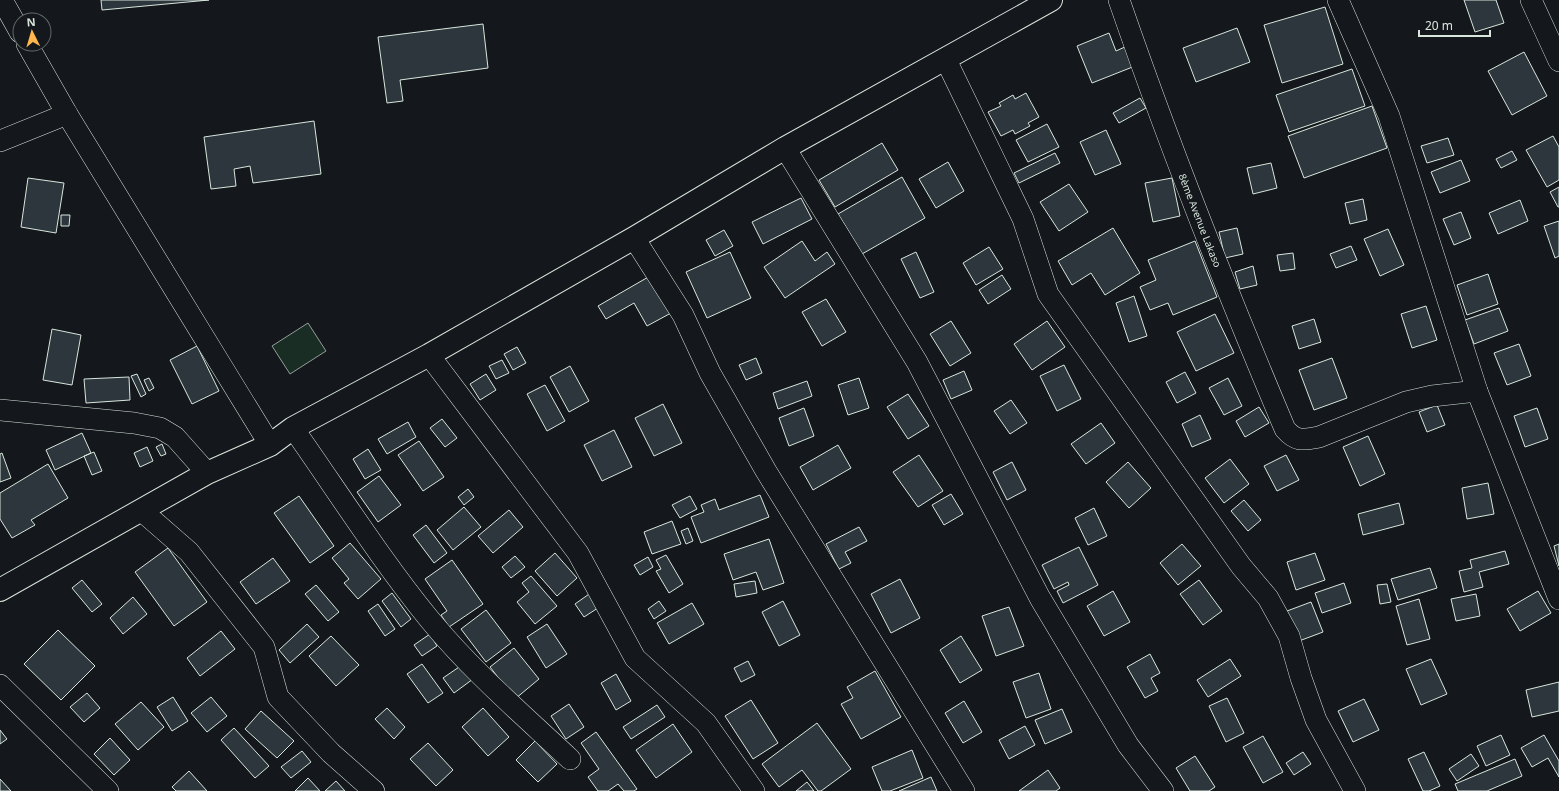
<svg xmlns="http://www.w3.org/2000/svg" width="1559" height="791" font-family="'Noto Sans',sans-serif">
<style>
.green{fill:#1a2d24;stroke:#939e99}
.building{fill:#2c363c;stroke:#d8e6dc}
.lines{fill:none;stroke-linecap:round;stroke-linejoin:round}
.street-casing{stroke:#d8e6dc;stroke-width:22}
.highway-casing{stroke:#d8e6dc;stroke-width:24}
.street{stroke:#14181c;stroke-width:21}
.highway{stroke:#14181c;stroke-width:22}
.labels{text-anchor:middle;stroke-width:3;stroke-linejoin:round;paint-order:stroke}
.street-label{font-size:10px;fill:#d8e6dc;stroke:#14181c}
</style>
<rect width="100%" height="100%" fill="#14181c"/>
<path class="green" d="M308,323L326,351L290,374L272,346Z"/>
<path class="building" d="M101,0H209L102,10Z
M1464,0H1496L1504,23L1475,32Z
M1325,7L1343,64L1282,83L1264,25Z
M483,24L488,68L400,80L403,101L387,103L378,37Z
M1237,28L1250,62L1196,82L1183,48Z
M1109,33L1116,51L1127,46L1135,66L1092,83L1077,46Z
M1524,52L1547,96L1512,115L1488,71Z
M1352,69L1365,106L1289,132L1276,95Z
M1026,93L1039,117L1028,123L1030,126L1015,134L1013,130L1001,136L988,112L1001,106L999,103L1013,95L1015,99Z
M1140,98L1146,108L1119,123L1113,113Z
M1372,106L1387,148L1304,178L1288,136Z
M314,121L321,174L253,183L250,166L234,169L236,186L211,189L204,137Z
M1047,124L1059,147L1028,162L1016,140Z
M1106,130L1121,164L1095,175L1080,142Z
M1553,136L1559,147V180L1547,187L1526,150Z
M1448,138L1454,155L1427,163L1421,146Z
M882,143L898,170L835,207L819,180Z
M1512,151L1517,160L1501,168L1496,159Z
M1055,153L1060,163L1019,183L1014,173Z
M1461,160L1470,181L1440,193L1431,172Z
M948,162L964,191L936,208L919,179Z
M1271,163L1277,188L1253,194L1247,168Z
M902,177L925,218L862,254L838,214Z
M28,178L64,183L56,233L21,227Z
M1172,178L1180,216L1153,222L1145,183Z
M1069,184L1088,212L1059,231L1040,202Z
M1559,187V207H1558L1550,192Z
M801,198L812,219L763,244L752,222Z
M1363,199L1367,220L1350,224L1345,203Z
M1520,200L1528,221L1498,234L1489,213Z
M1461,212L1471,238L1454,245L1443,219Z
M61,215H70L69,226H61Z
M1559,221V256L1555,258L1544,226Z
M1113,228L1140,273L1105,295L1091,273L1072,285L1058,261Z
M1237,228L1243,254L1225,258L1219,232Z
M1388,229L1404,265L1380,276L1364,239Z
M724,230L733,246L715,256L706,240Z
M802,241L815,261L827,252L835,264L785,298L764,267Z
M1195,241L1217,297L1173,315L1168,303L1150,310L1140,287L1156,280L1148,260Z
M1351,246L1357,260L1336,268L1330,254Z
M989,247L1003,269L976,285L963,263Z
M730,252L751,298L707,318L686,272Z
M916,252L934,292L920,298L901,259Z
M1293,253L1295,269L1280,271L1277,255Z
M1253,266L1257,285L1240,289L1235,272Z
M1488,274L1498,304L1467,315L1457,285Z
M1002,275L1011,289L988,304L979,290Z
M650,276L671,313L647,326L634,303L606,319L598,306Z
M1134,296L1147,336L1129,342L1116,303Z
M826,299L846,332L822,346L802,312Z
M1426,306L1437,340L1412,348L1401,314Z
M1499,308L1508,331L1474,344L1465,320Z
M1215,314L1234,353L1196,371L1177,332Z
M1314,319L1321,342L1299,349L1292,326Z
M951,321L971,353L950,366L930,334Z
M1047,321L1065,347L1032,370L1014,344Z
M52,329L81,335L72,385L43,380Z
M1519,344L1531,376L1507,385L1494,353Z
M197,346L219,391L192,404L170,360Z
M517,347L526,363L513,370L504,354Z
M756,358L762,373L746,380L739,365Z
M1332,358L1347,398L1314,410L1299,370Z
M502,360L509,373L496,379L489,366Z
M1064,365L1081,399L1057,411L1040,376Z
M570,366L589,401L569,412L550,377Z
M964,371L972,390L951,399L943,380Z
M1185,372L1196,393L1177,403L1166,382Z
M137,374L146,394L141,397L131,376Z
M486,374L496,390L480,400L470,384Z
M129,377L130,400L86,403L84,379Z
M149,378L154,388L149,391L144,380Z
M859,378L869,408L848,415L838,385Z
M1228,378L1242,406L1224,415L1209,388Z
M807,381L812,396L778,409L773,393Z
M545,385L565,421L547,431L527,394Z
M908,394L929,426L908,439L887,407Z
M1011,400L1027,423L1010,434L994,411Z
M663,404L682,443L654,456L635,418Z
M1437,405L1445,425L1427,432L1419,412Z
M1259,407L1269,423L1245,437L1236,421Z
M804,408L814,436L789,446L779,418Z
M1537,408L1548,439L1525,447L1514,416Z
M1200,415L1211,439L1192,447L1182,424Z
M442,419L457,438L445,447L430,428Z
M408,422L416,437L387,454L378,439Z
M1101,423L1115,443L1086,464L1071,444Z
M614,430L632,467L602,481L584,445Z
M82,433L91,453L55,470L46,450Z
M1368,436L1385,474L1360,486L1343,447Z
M419,441L444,477L423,491L398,455Z
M162,444L166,454L161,456L156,447Z
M838,445L851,468L813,490L800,467Z
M147,447L153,461L140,467L134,453Z
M368,449L381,470L365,479L353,459Z
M94,452L102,471L92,475L84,456Z
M2,453L11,478L0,482V454Z
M919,455L943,491L918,507L893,472Z
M1286,455L1299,480L1277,491L1264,466Z
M1230,459L1249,484L1224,503L1205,478Z
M1012,462L1026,490L1007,500L993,472Z
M1128,462L1151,488L1129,508L1106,482Z
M48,464L68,498L31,520L35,525L12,538L0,519V493Z
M379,476L401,505L378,522L357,492Z
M1488,483L1494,514L1467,519L1462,488Z
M468,489L474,497L464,505L458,497Z
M951,494L963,514L944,525L932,505Z
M760,495L769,517L701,543L691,517L704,512L701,505L715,499L719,510Z
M299,496L334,546L310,563L274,513Z
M690,496L697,509L680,518L672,505Z
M1244,500L1261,520L1248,531L1231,511Z
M1399,503L1404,524L1363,535L1358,514Z
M464,507L481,527L453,550L437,530Z
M1094,508L1107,536L1088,545L1075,518Z
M509,510L523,527L493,553L478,536Z
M672,521L681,544L652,554L644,532Z
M426,525L447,553L434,563L413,535Z
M859,527L867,541L845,552L851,563L839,569L826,544Z
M688,528L693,541L686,544L681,531Z
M769,539L784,583L763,590L756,572L733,580L724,554Z
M350,543L381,579L358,599L344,583L349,579L332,558Z
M1182,544L1201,566L1178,585L1160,563Z
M1559,544V566L1554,546Z
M1079,547L1098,585L1063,603L1057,591L1069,585L1068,582L1054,589L1042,565Z
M168,548L207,602L174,626L135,572Z
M1505,551L1509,564L1479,572L1483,587L1464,592L1459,571L1472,568L1470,560Z
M555,553L577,578L557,596L535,571Z
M1315,553L1325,580L1296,590L1287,562Z
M666,555L683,584L669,593L656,571L661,569L656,560Z
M515,556L525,567L511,578L502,567Z
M648,557L653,567L640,575L634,565Z
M273,558L290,581L256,604L240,582Z
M452,560L483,604L449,627L441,615L447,611L425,579Z
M1430,568L1437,588L1398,600L1391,579Z
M531,576L557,606L535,624L517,602L529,592L522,583Z
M900,579L920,618L891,633L871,594Z
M82,580L102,604L92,612L72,588Z
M1199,580L1222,611L1203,625L1180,594Z
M755,581L757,593L736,597L734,584Z
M1344,583L1351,603L1322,613L1315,593Z
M1387,584L1391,602L1380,604L1377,585Z
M316,585L339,612L328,621L305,594Z
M1113,591L1130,622L1104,636L1087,606Z
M1538,591L1551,613L1520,631L1507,609Z
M592,592L601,606L584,617L575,604Z
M392,593L411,619L401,627L382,601Z
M1476,594L1480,616L1456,621L1451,599Z
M133,597L147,614L123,634L110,618Z
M1419,599L1430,639L1407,645L1396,606Z
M659,601L666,611L654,619L648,609Z
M783,601L800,635L779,646L762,612Z
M1311,602L1323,632L1299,641L1287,611Z
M692,603L704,624L669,644L657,623Z
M378,604L395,629L385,636L368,611Z
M1009,607L1024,646L996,656L982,616Z
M486,610L511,643L486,662L461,629Z
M307,624L319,637L290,663L279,650Z
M547,624L567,654L546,668L527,637Z
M58,630L95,666L61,700L24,664Z
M221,631L235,649L200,676L187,658Z
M430,634L437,646L422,656L414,645Z
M331,636L359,665L336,686L309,656Z
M961,636L982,670L960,683L940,650Z
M514,648L539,679L515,699L490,667Z
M1150,654L1160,673L1151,678L1158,691L1145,698L1127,667Z
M1230,659L1241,676L1208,697L1197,680Z
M1431,659L1447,694L1421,705L1406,669Z
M748,661L755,675L741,682L734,668Z
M422,664L443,693L428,703L407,674Z
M462,665L473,679L454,693L443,678Z
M875,671L901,717L861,739L841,704L853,698L847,687Z
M1039,673L1051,709L1026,718L1013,682Z
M616,674L631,701L616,710L601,683Z
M1559,682V711L1532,717L1526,690Z
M87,693L100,708L84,722L70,707Z
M173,697L188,721L172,731L157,707Z
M211,697L227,716L207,732L191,713Z
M1227,698L1244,733L1226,742L1209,706Z
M1364,699L1379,730L1353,742L1338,711Z
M751,700L778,743L753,759L725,716Z
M964,701L982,732L963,743L945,713Z
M141,702L164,727L138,750L115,724Z
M569,704L584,727L566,739L551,716Z
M657,705L665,717L631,739L623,727Z
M387,708L405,727L394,739L375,719Z
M483,708L509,737L488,756L462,727Z
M1062,709L1072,732L1045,744L1035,720Z
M261,711L294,741L277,758L245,729Z
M817,723L851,769L821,791H818L802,770L779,787L762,764Z
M673,724L692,752L656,778L636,750Z
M1025,726L1035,745L1009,759L999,740Z
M234,728L269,766L255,778L221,740Z
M0,730L7,739L0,744Z
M596,732L637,789L634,791H624L618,784L608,791H598L588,777L599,769L581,743Z
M1501,735L1510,755L1486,766L1477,746Z
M1544,735L1559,761V777L1548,758L1532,767L1521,748Z
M1263,736L1283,772L1263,783L1243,747Z
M110,738L130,760L114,775L94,754Z
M535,741L557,764L538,782L516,760Z
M428,743L453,770L436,786L410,759Z
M912,750L923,778L890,791H882L872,767Z
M302,751L311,762L291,778L281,767Z
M1303,752L1311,764L1294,775L1286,763Z
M1424,752L1440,786L1429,791H1423L1408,759Z
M1471,754L1479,766L1457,781L1449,769Z
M1195,756L1215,787L1209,791H1190L1176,768Z
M1515,759L1522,776L1487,791H1458L1455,784Z
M1048,770L1060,788L1056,791H1019Z
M189,771L207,791H176L172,787Z
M931,777L937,791H899Z
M308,778L320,791H295Z
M0,779L11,791H0Z
M336,781L345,791H325Z
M807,782L814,791H796Z"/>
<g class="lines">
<g class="street-casing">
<g id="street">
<path d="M2,0L20,32"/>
<path id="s1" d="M1119,0C1169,145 1225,287 1285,429C1296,442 1303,440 1319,437L1406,402L1432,396L1477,391"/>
<path d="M1338,0L1389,116L1477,391L1559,599"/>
<path d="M1531,0L1559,61"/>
<path d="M27,44L67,114L270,445"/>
<path d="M946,60L1023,219L1048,294L1241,566L1268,598L1289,636L1301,678L1316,720L1355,791"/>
<path d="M0,141L67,114"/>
<path d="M785,148L917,362L1040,598L1128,745L1163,791"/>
<path d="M634,238L683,315L710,373L766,471L964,791"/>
<path d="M429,355L578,553L635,658L706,723L754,791"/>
<path d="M0,410L134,423L160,428L175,437L207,473"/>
<path d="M293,428C338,492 381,560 430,620C472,671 522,714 570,759"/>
<path d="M142,511L189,552L264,647L278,697L331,753L374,791"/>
<path d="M0,685L108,791"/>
</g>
</g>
<g class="highway-casing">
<path id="highway" d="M0,590L207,473L270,445L293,428L429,355L634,238L785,148L1051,0"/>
</g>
<use href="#street" class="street"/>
<use href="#highway" class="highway"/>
</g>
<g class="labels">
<g class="street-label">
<text dy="4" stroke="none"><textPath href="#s1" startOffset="235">8ème Avenue Lakaso</textPath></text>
</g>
</g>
<g transform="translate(32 32) rotate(355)"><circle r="19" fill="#14181c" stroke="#626a69"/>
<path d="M0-3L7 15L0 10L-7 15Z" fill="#ffb74d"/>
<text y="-6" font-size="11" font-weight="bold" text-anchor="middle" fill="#d8e6dc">N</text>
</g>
<path d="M1419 30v6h71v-6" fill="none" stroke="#d8e6dc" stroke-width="2"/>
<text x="1425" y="30" font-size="12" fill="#d8e6dc" stroke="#14181c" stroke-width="3" paint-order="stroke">20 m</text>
</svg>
